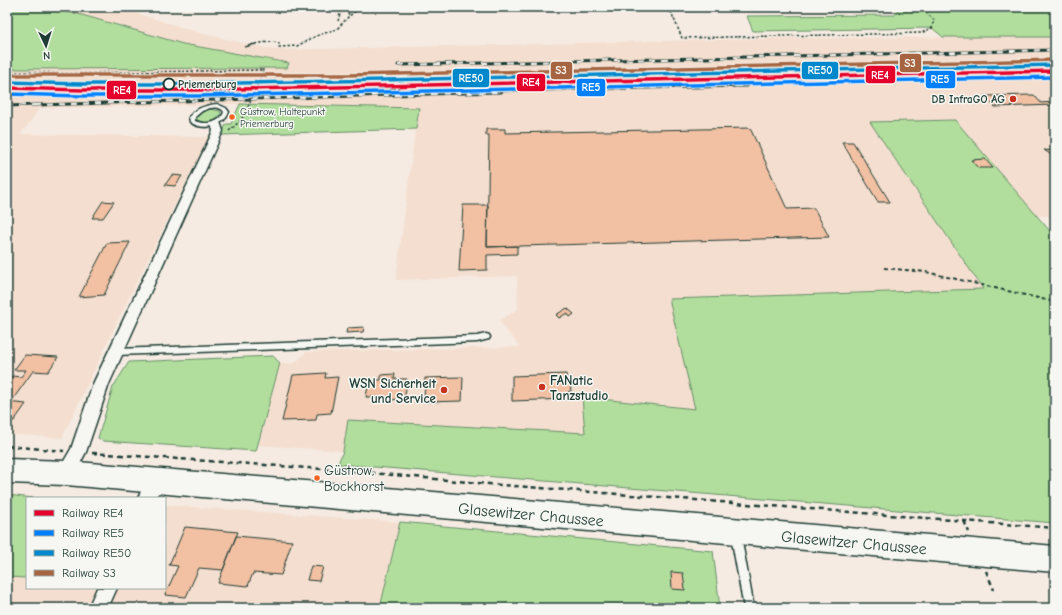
<svg xmlns="http://www.w3.org/2000/svg" width="1062" height="615" font-family="'Comic Neue',sans-serif">
<style>
.built{fill:#f4decf}
.green{fill:#b1de9d;stroke:#688e68}
.building{fill:#f2c0a3;stroke:#1f3d34}
.lines{fill:none;stroke-linecap:round;stroke-linejoin:round}
.lane-casing{stroke:#1f3d34;stroke-width:3}
.street-casing{stroke:#1f3d34;stroke-width:3}
.secondary-casing{stroke:#1f3d34;stroke-width:3}
.path-far2{stroke:#1f3d34;stroke-width:1.5;stroke-dasharray:2.5 2;stroke-linecap:butt}
.path-far1{stroke:#1f3d34;stroke-width:2;stroke-dasharray:4 3;stroke-linecap:butt}
.path{stroke:#1f3d34;stroke-width:2.5;stroke-dasharray:5 4;stroke-linecap:butt}
.lane{fill:#f6f6f2;fill-rule:evenodd}
.street{fill:#f6f6f2;fill-rule:evenodd}
.secondary{fill:#f6f6f2;fill-rule:evenodd}
.rail-casing{stroke:#1f3d34;stroke-width:3}
.rail{stroke:#f6f6f2;stroke-width:2;stroke-dasharray:6;stroke-linecap:butt}
.path-bridge{stroke:#1f3d34;stroke-width:1.5;stroke-dasharray:2.5 2;stroke-linecap:butt}
.rail-1-casing{stroke:#f6f6f2;stroke-width:5.5}
.rail-2-casing{stroke:#f6f6f2;stroke-width:5.5}
.rail-3-casing{stroke:#f6f6f2;stroke-width:5.5}
.rail-4-casing{stroke:#f6f6f2;stroke-width:5.5}
.rail-1{stroke:#e4002b;stroke-width:3.5}
.rail-2{stroke:#0080ff;stroke-width:3.5}
.rail-3{stroke:#08c;stroke-width:3.5}
.rail-4{stroke:#a66540;stroke-width:3.5}
.stop-dot{fill:#f6f6f2;stroke:#1f3d34;stroke-width:2}
.poi-dot{fill:#c8321e;stroke:#f6f6f2;stroke-width:1.5}
.bus-dot{fill:#f26522;stroke:#f6f6f2;stroke-width:1.5}
.labels{text-anchor:middle;stroke-width:3;stroke-linejoin:round;paint-order:stroke}
.far-bus-label{font-size:10px;fill:#1f3d34;stroke:#f6f6f2;text-anchor:start}
.far-stop-label{font-size:11px;font-weight:bold;fill:#1f3d34;stroke:#f6f6f2;text-anchor:start}
.far-poi-label{font-size:11px;font-weight:bold;fill:#1f3d34;stroke:#f6f6f2;text-anchor:end}
.poi-label{font-size:13px;font-weight:bold;fill:#1f3d34;stroke:#f6f6f2;text-anchor:start}
.near-bus-label{font-size:14px;fill:#1f3d34;stroke:#f6f6f2;text-anchor:start}
.near-street-label{font-size:16px;fill:#1f3d34;stroke:#f6f6f2}
.line-badge{stroke:#f6f6f2;stroke-width:1.5}
.badge-label{font-size:11px;text-anchor:middle;font-weight:bold;fill:#fff}
</style>
<rect width="100%" height="100%" fill="#f5ebe2"/>
<filter id="ink" filterUnits="userSpaceOnUse"><feTurbulence type="fractalNoise" baseFrequency=".025" numOctaves="2"/><feDisplacementMap in="SourceGraphic" scale="8" xChannelSelector="R" yChannelSelector="G"/><feConvolveMatrix kernelMatrix="1 2 1 2 8 2 1 2 1" color-interpolation-filters="sRGB"/></filter>
<g filter="url(#ink)">
<path class="built" d="M36,7H116L203,34L275,50L793,38L1055,37V216H1037L955,120L870,122L983,289L670,299L696,409L582,397L586,433L348,420L343,451L258,445L280,364L295,363L306,352L520,347L499,321L518,309L517,276L396,280L418,108L240,104L40,108L21,134L209,137L119,318L62,438L7,434V140L14,134L7,133V69L287,68L289,64L183,44L82,15Z
M165,505L400,522L380,608H108L117,588H165Z
M7,577L27,578V588H97L88,608H7Z"/>
<path class="green" d="M7,7H36L52,9L82,15L183,44L289,63L287,68L7,69Z
M899,7H1055V37H943L932,28L753,31L747,16L895,15Z
M240,104L419,108L416,129L222,135L226,124H231Z
M210,109L220,111L221,114C216,122 205,125 197,120V118L199,113Z
M955,120L1055,237V523L338,464L343,451L348,420L585,433L582,397L695,409L669,299L983,289L870,122Z
M273,356L280,363L256,451L103,441L98,438L113,387L129,362Z
M7,495L34,498H27V578L7,577Z
M400,522L713,551L720,608H380Z"/>
<path class="building" d="M1034,95L1041,103L1052,102L1055,105L995,107L984,96Z
M750,128L787,209L814,208L829,237L487,247L489,135H486V129H505V133Z
M842,142H853L890,202H878Z
M1044,150L1055,151V159L1050,154Z
M985,159L993,168H978L971,160Z
M172,175L182,176L175,186L165,185Z
M103,201L114,202L103,218H92Z
M463,205H488L487,247L517,246V254L487,255V270L459,271Z
M130,242L104,295L79,297L107,243Z
M567,308L574,314L570,317L567,313L559,318L556,315Z
M364,327L363,332L346,333L347,328Z
M25,355L58,357L48,372L33,371L11,402H7V383L12,376L21,377L26,370H14Z
M326,373L325,378L338,377L331,413L317,414L316,420L282,421L293,375Z
M395,374L394,379H407L405,396H403L402,399L390,400V397H366L369,380H381V375Z
M566,374L567,382H570L571,391L568,392V399L512,401V376Z
M463,377L462,401L424,402L425,378Z
M7,402L26,404L14,421L7,420Z
M185,527L238,532L223,570L199,568L186,597L165,595L178,566L169,565Z
M236,536L292,541L281,575L253,573L248,586L218,583Z
M311,566L323,567L319,581L307,580Z
M671,572L683,573L685,590L672,589Z"/>
<g class="lines">
<g class="lane-casing">
<path id="lane" d="M217,104L226,108L229,112C224,127 202,131 190,122L189,117C196,108 206,105 217,104ZM210,108C216,107 221,107 224,112C220,124 205,125 195,121V117L202,111Z
M486,334L489,335L490,337L489,339L477,342L116,355L113,354L112,352L113,350L116,349L477,336Z
M736,531L739,533L741,536L754,608H744L731,536L733,533Z"/>
</g>
<g class="street-casing">
<path id="street" d="M216,121L220,122L223,131L109,384L86,452L72,479L66,481L60,479L57,473L71,449L93,384L213,131L211,124Z
M155,472L161,474L164,480L156,498H138L149,474Z
M97,588H117L108,608H88Z"/>
</g>
<g class="secondary-casing">
<path id="secondary" d="M7,459L66,461L341,484L1055,546V572L66,485L7,483Z"/>
</g>
<path class="path-far2" d="M669,7L682,38L921,33L932,28L934,20L920,7
M875,7H886
M671,11L875,7
M348,15L351,7
M338,21L342,7
M256,44L245,47C256,43 267,41 279,43V47L297,46L316,36L337,29L349,16L361,7
M7,72L76,73L261,70
M234,82H259
M206,93H254
M229,131L241,120L248,107"/>
<path class="path-far1" d="M884,268L926,272L1055,302"/>
<path class="path" d="M7,446L64,451
M92,453L351,471L489,484L1055,528
M964,521L969,532
M986,571L994,590"/>
<use href="#lane" class="lane"/>
<use href="#street" class="street"/>
<use href="#secondary" class="secondary"/>
<g class="rail-casing">
<path id="rail" d="M398,65L1055,50
M336,87L398,88
M495,91L747,86
M35,105L501,92
M7,106L35,105"/>
</g>
<use href="#rail" class="rail"/>
<path class="path-bridge" d="M248,107L264,70H261"/>
<g class="rail-1-casing">
<path id="rail-1" d="M7,88L83,90H199L1055,71"/>
</g>
<g class="rail-2-casing">
<path id="rail-2" d="M7,94L83,96H199L1055,77"/>
</g>
<g class="rail-3-casing">
<path id="rail-3" d="M7,82L83,84H199L1055,65"/>
</g>
<g class="rail-4-casing">
<path id="rail-4" d="M7,75H346L1055,60"/>
</g>
<use href="#rail-1" class="rail-1"/>
<use href="#rail-2" class="rail-2"/>
<use href="#rail-3" class="rail-3"/>
<use href="#rail-4" class="rail-4"/>
</g>
</g>
<circle class="stop-dot" cx="169" cy="84" r="5.5"/>
<g class="poi-dot">
<circle cx="1013" cy="99" r="4"/>
<circle cx="542" cy="387" r="4"/>
<circle cx="444" cy="390" r="4"/>
</g>
<g class="bus-dot">
<circle cx="232" cy="117" r="3.5"/>
<circle cx="317" cy="478" r="3.5"/>
</g>
<g class="labels">
<g class="far-bus-label">
<text x="240" y="115">Güstrow, Haltepunkt<tspan x="240" dy="12">Priemerburg</tspan></text>
</g>
<g class="far-stop-label">
<text x="178" y="88">Priemerburg</text>
</g>
<g class="far-poi-label">
<text x="1005" y="103">DB InfraGO AG</text>
</g>
<g class="poi-label">
<text x="550" y="385">FANatic<tspan x="550" dy="15">Tanzstudio</tspan></text>
<text x="436" y="388" text-anchor="end">WSN Sicherheit<tspan x="436" dy="15">und Service</tspan></text>
</g>
<g class="near-bus-label">
<text x="324" y="475">Güstrow,<tspan x="324" dy="16">Bockhorst</tspan></text>
</g>
<g class="near-street-label">
<text transform="translate(531 514) rotate(5)" y="6">Glasewitzer Chaussee</text>
<text transform="translate(854 542) rotate(5)" y="6">Glasewitzer Chaussee</text>
</g>
</g>
<g class="line-badge">
<rect x="899" y="53" width="23" height="20" rx="4" fill="#a66540"/>
<rect x="801" y="61" width="38" height="19" rx="4" fill="#08c"/>
<rect x="550" y="61" width="23" height="19" rx="4" fill="#a66540"/>
<rect x="865" y="65" width="31" height="19" rx="4" fill="#e4002b"/>
<rect x="452" y="68" width="38" height="20" rx="4" fill="#08c"/>
<rect x="925" y="70" width="31" height="19" rx="4" fill="#0080ff"/>
<rect x="516" y="73" width="30" height="19" rx="4" fill="#e4002b"/>
<rect x="576" y="78" width="30" height="19" rx="4" fill="#0080ff"/>
<rect x="106" y="80" width="31" height="20" rx="4" fill="#e4002b"/>
</g>
<g class="badge-label">
<text x="910" y="67">S3</text>
<text x="820" y="74">RE50</text>
<text x="561" y="74">S3</text>
<text x="880" y="79">RE4</text>
<text x="471" y="82">RE50</text>
<text x="940" y="83">RE5</text>
<text x="531" y="86">RE4</text>
<text x="591" y="91">RE5</text>
<text x="122" y="94">RE4</text>
</g>
<rect width="1062" height="615" fill="none" stroke="#f6f6f2" stroke-width="24"/>
<rect x="12" y="12" width="1038" height="591" fill="none" stroke="#1f3d34" stroke-width="1.5" filter="url(#ink)"/>
<rect x="26" y="497" width="140" height="92" fill="#f6f6f2" stroke="#a0aca6"/>
<rect x="34" y="510" width="20" height="6" fill="#e4002b" stroke="#a0aca6"/>
<text x="62" y="517" font-size="12" fill="#1f3d34">Railway RE4</text>
<rect x="34" y="530" width="20" height="6" fill="#0080ff" stroke="#a0aca6"/>
<text x="62" y="537" font-size="12" fill="#1f3d34">Railway RE5</text>
<rect x="34" y="550" width="20" height="6" fill="#0088cc" stroke="#a0aca6"/>
<text x="62" y="557" font-size="12" fill="#1f3d34">Railway RE50</text>
<rect x="34" y="570" width="20" height="6" fill="#a66540" stroke="#a0aca6"/>
<text x="62" y="577" font-size="12" fill="#1f3d34">Railway S3</text>
<g transform="translate(46 46) rotate(176)" stroke="#f6f6f2" stroke-width="3" paint-order="stroke">
<path d="M0-3L7 15L0 10L-7 15Z" fill="#1f3d34"/>
<text y="-6" font-size="11" font-weight="bold" text-anchor="middle" fill="#1f3d34">N</text>
</g>
</svg>
